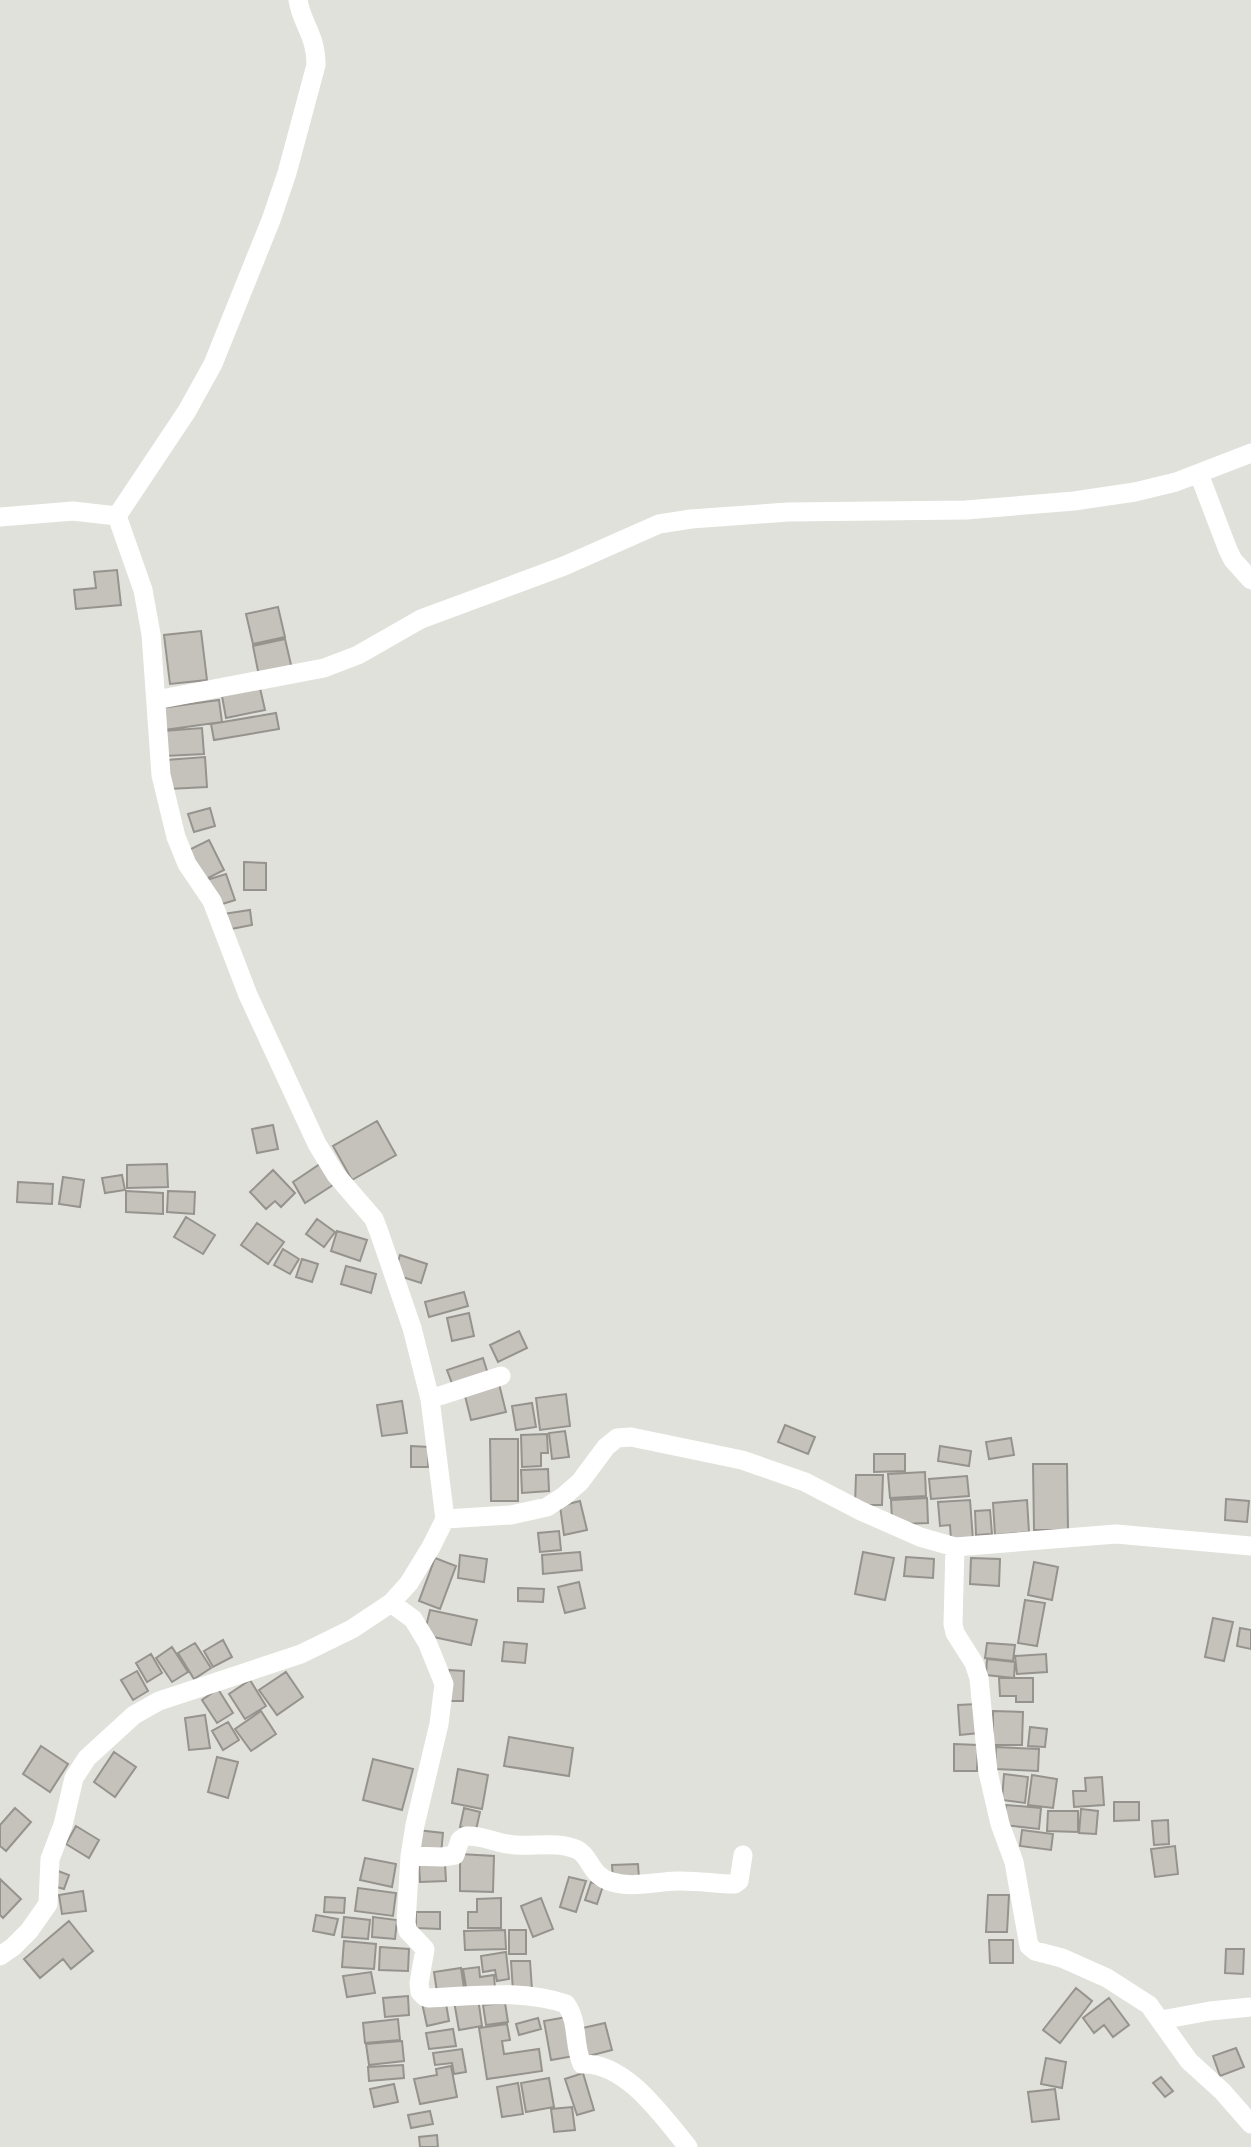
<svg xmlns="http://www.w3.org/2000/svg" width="1251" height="2147" font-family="'Noto Serif',serif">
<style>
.building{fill:#c5c2bc;stroke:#96938e;stroke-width:2}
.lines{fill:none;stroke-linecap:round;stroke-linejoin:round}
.minor{stroke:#fff;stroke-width:19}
</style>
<rect width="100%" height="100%" fill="#e1e1db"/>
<path class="building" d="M117,570L121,605L76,609L74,590L96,588L94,572Z
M278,607L285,637L253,644L246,614Z
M201,631L207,680L170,684L164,635Z
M285,639L292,669L259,676L253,646Z
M260,688L265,710L226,718L222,696Z
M219,700L222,722L164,730L161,708Z
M276,713L279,729L214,740L211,724Z
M202,728L204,754L165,756L163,731Z
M205,757L207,787L168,789L166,760Z
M210,808L215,826L194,832L188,814Z
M209,840L224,870L202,881L187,851Z
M244,862L266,863V890H244Z
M226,874L235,900L216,906L207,880Z
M250,910L252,925L226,930L223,914Z
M377,1121L396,1155L352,1180L333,1146Z
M273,1125L278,1149L257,1153L252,1129Z
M167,1164L168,1187L127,1188V1165Z
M320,1164L333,1185L305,1203L293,1182Z
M273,1170L295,1193L281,1207L275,1201L266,1209L250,1192Z
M122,1175L125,1190L105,1193L102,1178Z
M63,1177L84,1180L80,1207L59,1204Z
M18,1182L53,1184L52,1204L17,1202Z
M126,1191L163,1193V1214L126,1212Z
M168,1191L195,1192L194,1214L167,1212Z
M186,1217L215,1235L203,1254L174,1237Z
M317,1219L335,1232L324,1247L306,1234Z
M257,1223L284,1242L268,1264L241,1245Z
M337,1231L367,1240L360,1261L331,1251Z
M283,1249L299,1259L290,1274L274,1265Z
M400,1255L427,1264L421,1283L399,1276L396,1269Z
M302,1259L318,1264L312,1282L296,1277Z
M346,1266L376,1274L371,1293L341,1284Z
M464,1292L468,1306L429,1317L425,1302Z
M469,1313L474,1336L452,1341L447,1318Z
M519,1331L527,1348L498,1362L490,1345Z
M483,1358L488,1374L453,1386L447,1370Z
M499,1384L506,1412L471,1420L464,1392Z
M566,1394L570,1426L540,1430L536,1398Z
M402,1401L407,1433L382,1436L377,1405Z
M532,1403L536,1427L516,1430L512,1406Z
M785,1425L815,1437L808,1454L778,1442Z
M565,1431L569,1457L552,1459L549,1433Z
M547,1434L548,1453H541V1466L522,1467L521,1435Z
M1011,1438L1014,1455L989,1459L986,1442Z
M490,1439H518V1501H491Z
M411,1446L429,1447L428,1467H411Z
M940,1446L971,1451L969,1466L938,1461Z
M874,1454H905V1471L874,1472Z
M1033,1464H1067L1068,1530H1034Z
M548,1469L549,1491L522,1493L521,1470Z
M925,1472L926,1496L890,1498L888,1474Z
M856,1475H883L882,1505H855Z
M967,1476L969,1496L931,1499L929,1479Z
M927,1498L928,1523L901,1524L892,1520L891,1500Z
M1226,1499L1249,1501L1247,1522L1225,1520Z
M970,1500L973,1540L951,1541L950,1525L940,1526L938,1502Z
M1027,1500L1029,1532L995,1535L993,1503Z
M580,1501L587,1530L564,1535L560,1506Z
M990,1510L992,1534L976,1535L975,1511Z
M559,1531L561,1550L540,1552L538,1533Z
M580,1552L582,1570L543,1574L542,1555Z
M863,1552L894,1558L885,1600L855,1594Z
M460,1555L487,1559L484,1582L458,1578Z
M906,1557L934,1559L933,1578L904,1576Z
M435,1558L456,1566L440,1609L419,1601Z
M971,1558L1000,1559L999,1586L970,1584Z
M1034,1562L1058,1567L1052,1600L1028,1595Z
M579,1582L585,1608L565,1613L558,1587Z
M518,1588L544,1589L543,1602L518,1601Z
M1025,1600L1045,1603L1037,1646L1018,1643Z
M430,1610L477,1620L471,1645L424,1635Z
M1213,1618L1233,1622L1224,1661L1205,1657Z
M1240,1628L1251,1630V1649L1237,1646Z
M223,1640L232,1657L213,1667L204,1651Z
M504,1642L527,1644L525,1663L502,1661Z
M195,1643L211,1668L194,1679L178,1653Z
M987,1643L1015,1645L1013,1661L985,1658Z
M172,1647L188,1672L172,1682L156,1658Z
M151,1654L162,1673L147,1682L136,1663Z
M1046,1654L1047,1672L1017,1674L1015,1656Z
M987,1659L1015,1662L1014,1678L986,1675Z
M449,1670L464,1671L463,1701H448Z
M137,1671L148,1691L133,1700L121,1680Z
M286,1672L303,1697L277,1715L259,1690Z
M999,1678H1033V1702H1016V1696H1000Z
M250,1680L266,1706L245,1719L229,1694Z
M218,1689L233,1713L217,1723L202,1700Z
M977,1704L979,1733L960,1735L958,1705Z
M261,1711L276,1734L251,1751L235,1729Z
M993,1711L1023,1712L1022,1745H993Z
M205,1715L210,1748L189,1750L185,1718Z
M228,1722L239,1740L223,1750L212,1731Z
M1030,1727L1047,1729L1045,1747L1028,1746Z
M509,1737L573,1748L569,1776L504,1766Z
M954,1744L978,1745L977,1771H954Z
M41,1746L68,1764L50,1792L23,1774Z
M996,1747L1039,1749L1038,1771L995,1769Z
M114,1752L136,1767L115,1797L94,1782Z
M217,1757L238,1762L228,1798L208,1792Z
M373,1759L413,1769L402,1810L363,1800Z
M458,1769L488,1775L482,1809L452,1803Z
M1004,1774L1028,1777L1025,1803L1002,1800Z
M1032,1775L1057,1779L1053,1808L1028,1805Z
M1102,1777L1104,1805L1074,1807L1073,1791H1086L1085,1778Z
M1114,1802H1139V1820L1114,1821Z
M1006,1805L1041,1808L1039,1829L1004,1825Z
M15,1808L31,1822L6,1851L0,1846V1825Z
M464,1808L480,1812L476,1830L460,1827Z
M1081,1809L1098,1811L1096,1834L1079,1833Z
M1048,1811H1078V1832L1047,1831Z
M1168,1820L1169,1844L1154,1845L1152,1821Z
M76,1826L99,1840L89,1858L66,1844Z
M417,1830L443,1833L441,1854L415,1851Z
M1022,1830L1053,1834L1051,1850L1020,1846Z
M1175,1846L1178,1874L1155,1877L1151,1849Z
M460,1854L494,1856L493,1892L460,1891Z
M365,1858L396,1864L392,1887L360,1880Z
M445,1863L446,1881L420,1882L419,1864Z
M638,1864L639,1879L613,1880L612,1865Z
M58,1871L69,1875L64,1889L53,1886Z
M569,1877L586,1881L576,1912L560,1907Z
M0,1879L21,1899L3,1918L0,1915Z
M591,1882L603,1886L597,1904L585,1900Z
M358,1888L396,1893L393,1916L355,1911Z
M83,1891L86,1911L62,1914L59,1895Z
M988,1895H1009L1007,1932H986Z
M325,1897L345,1898L344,1913L324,1912Z
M501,1898V1928H468V1912H477V1899Z
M541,1898L553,1929L533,1937L521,1906Z
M416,1912H440V1929L416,1928Z
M316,1915L338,1919L334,1935L313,1931Z
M344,1917L370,1920L368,1939L342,1937Z
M373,1917L397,1920L395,1939L372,1937Z
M69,1921L93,1951L71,1969L63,1959L40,1978L24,1959Z
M505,1930L506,1949L465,1950L464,1931Z
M509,1930H526V1954H509Z
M989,1940H1013V1963H990Z
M344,1941L376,1944L374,1969L342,1967Z
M380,1947L409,1949L408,1971L379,1970Z
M1226,1949H1244L1243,1974L1225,1973Z
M506,1952L509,1979L497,1981L495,1970L483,1972L481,1956Z
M511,1961H530L532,1990L513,1991Z
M479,1967L480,1977L494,1975L495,1989L467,1993L463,1969Z
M461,1968L464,1988L437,1992L434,1972Z
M371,1972L375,1993L347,1997L343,1976Z
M1076,1988L1092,2001L1060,2043L1043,2030Z
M408,1996L409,2015L385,2017L383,1998Z
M445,1998L449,2021L427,2026L422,2003Z
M478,1998L482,2026L459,2030L454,2001Z
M1109,1998L1129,2025L1113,2037L1104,2025L1094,2033L1083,2018Z
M505,2003L508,2022L486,2025L483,2005Z
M567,2017L574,2056L551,2060L544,2021Z
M538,2018L541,2029L519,2035L516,2024Z
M398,2019L400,2040L365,2043L363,2023Z
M605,2023L612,2050L585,2057L578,2029Z
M507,2024L510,2040L502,2041L504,2054L539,2049L542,2071L487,2079L479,2028Z
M453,2029L456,2046L429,2049L426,2033Z
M402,2041L404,2061L369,2065L366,2044Z
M1236,2048L1244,2067L1220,2076L1213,2056Z
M462,2049L466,2072L454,2074L452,2063L435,2065L433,2053Z
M1046,2058L1066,2062L1062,2088L1041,2084Z
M403,2065L404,2078L369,2081L368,2067Z
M451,2066L457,2097L420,2104L414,2079L437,2075L436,2069Z
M583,2073L594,2110L577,2115L565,2079Z
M1161,2077L1173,2091L1165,2097L1153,2083Z
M549,2078L554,2107L526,2112L521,2083Z
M518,2083L523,2114L502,2117L497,2087Z
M394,2084L398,2102L374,2107L370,2089Z
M1055,2089L1059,2119L1032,2122L1028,2092Z
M572,2107L575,2130L554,2132L551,2109Z
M430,2111L433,2124L411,2128L408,2115Z
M437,2135L438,2147H420L419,2137Z"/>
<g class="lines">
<path class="minor" d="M1199,474L1228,550L1233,560L1251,580
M0,517L73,511L117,516
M156,700L324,668L358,655L421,619L564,566L659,524L691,519L788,512L966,510L1074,501L1135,492L1176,482L1251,453
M430,1399L501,1376
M445,1519L511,1515L547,1507L564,1496L580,1482L606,1447L617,1438L631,1437L742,1460L805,1482L861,1511L920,1537L955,1547L1116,1534L1251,1546
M955,1547L953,1624L955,1633L974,1663L979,1678L988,1772L1000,1824L1014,1862L1029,1946L1035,1951L1062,1958L1107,1978L1149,2005L1189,2061L1222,2091L1251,2124
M391,1603L413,1619L427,1642L444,1684L439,1724L415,1825L410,1856L406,1923L408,1931L425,1949L419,1983L420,1992L425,1997L429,1998C475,1996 522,1989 566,2004C579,2022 573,2044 582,2064C626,2062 663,2117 688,2147
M410,1856L442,1857L455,1855L460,1840L466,1836C481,1835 493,1842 508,1844C530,1848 556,1840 578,1850C591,1857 590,1876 612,1882C633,1888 654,1882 676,1881C696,1880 716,1884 735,1884L739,1881L743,1855
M0,1956L13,1947L29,1931L48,1904L50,1859L63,1825L74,1778L87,1758L134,1715L159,1701L301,1654L352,1629L391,1603L409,1583L431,1547L445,1519L430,1399L412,1328L379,1232L374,1219L336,1175L317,1144L248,995L212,901L187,864L176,837L161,775L151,634L143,590L117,516L187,411L213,364L271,220L287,173L316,65C316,34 302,25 298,0
M1161,2020L1210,2011L1251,2007"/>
</g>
</svg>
